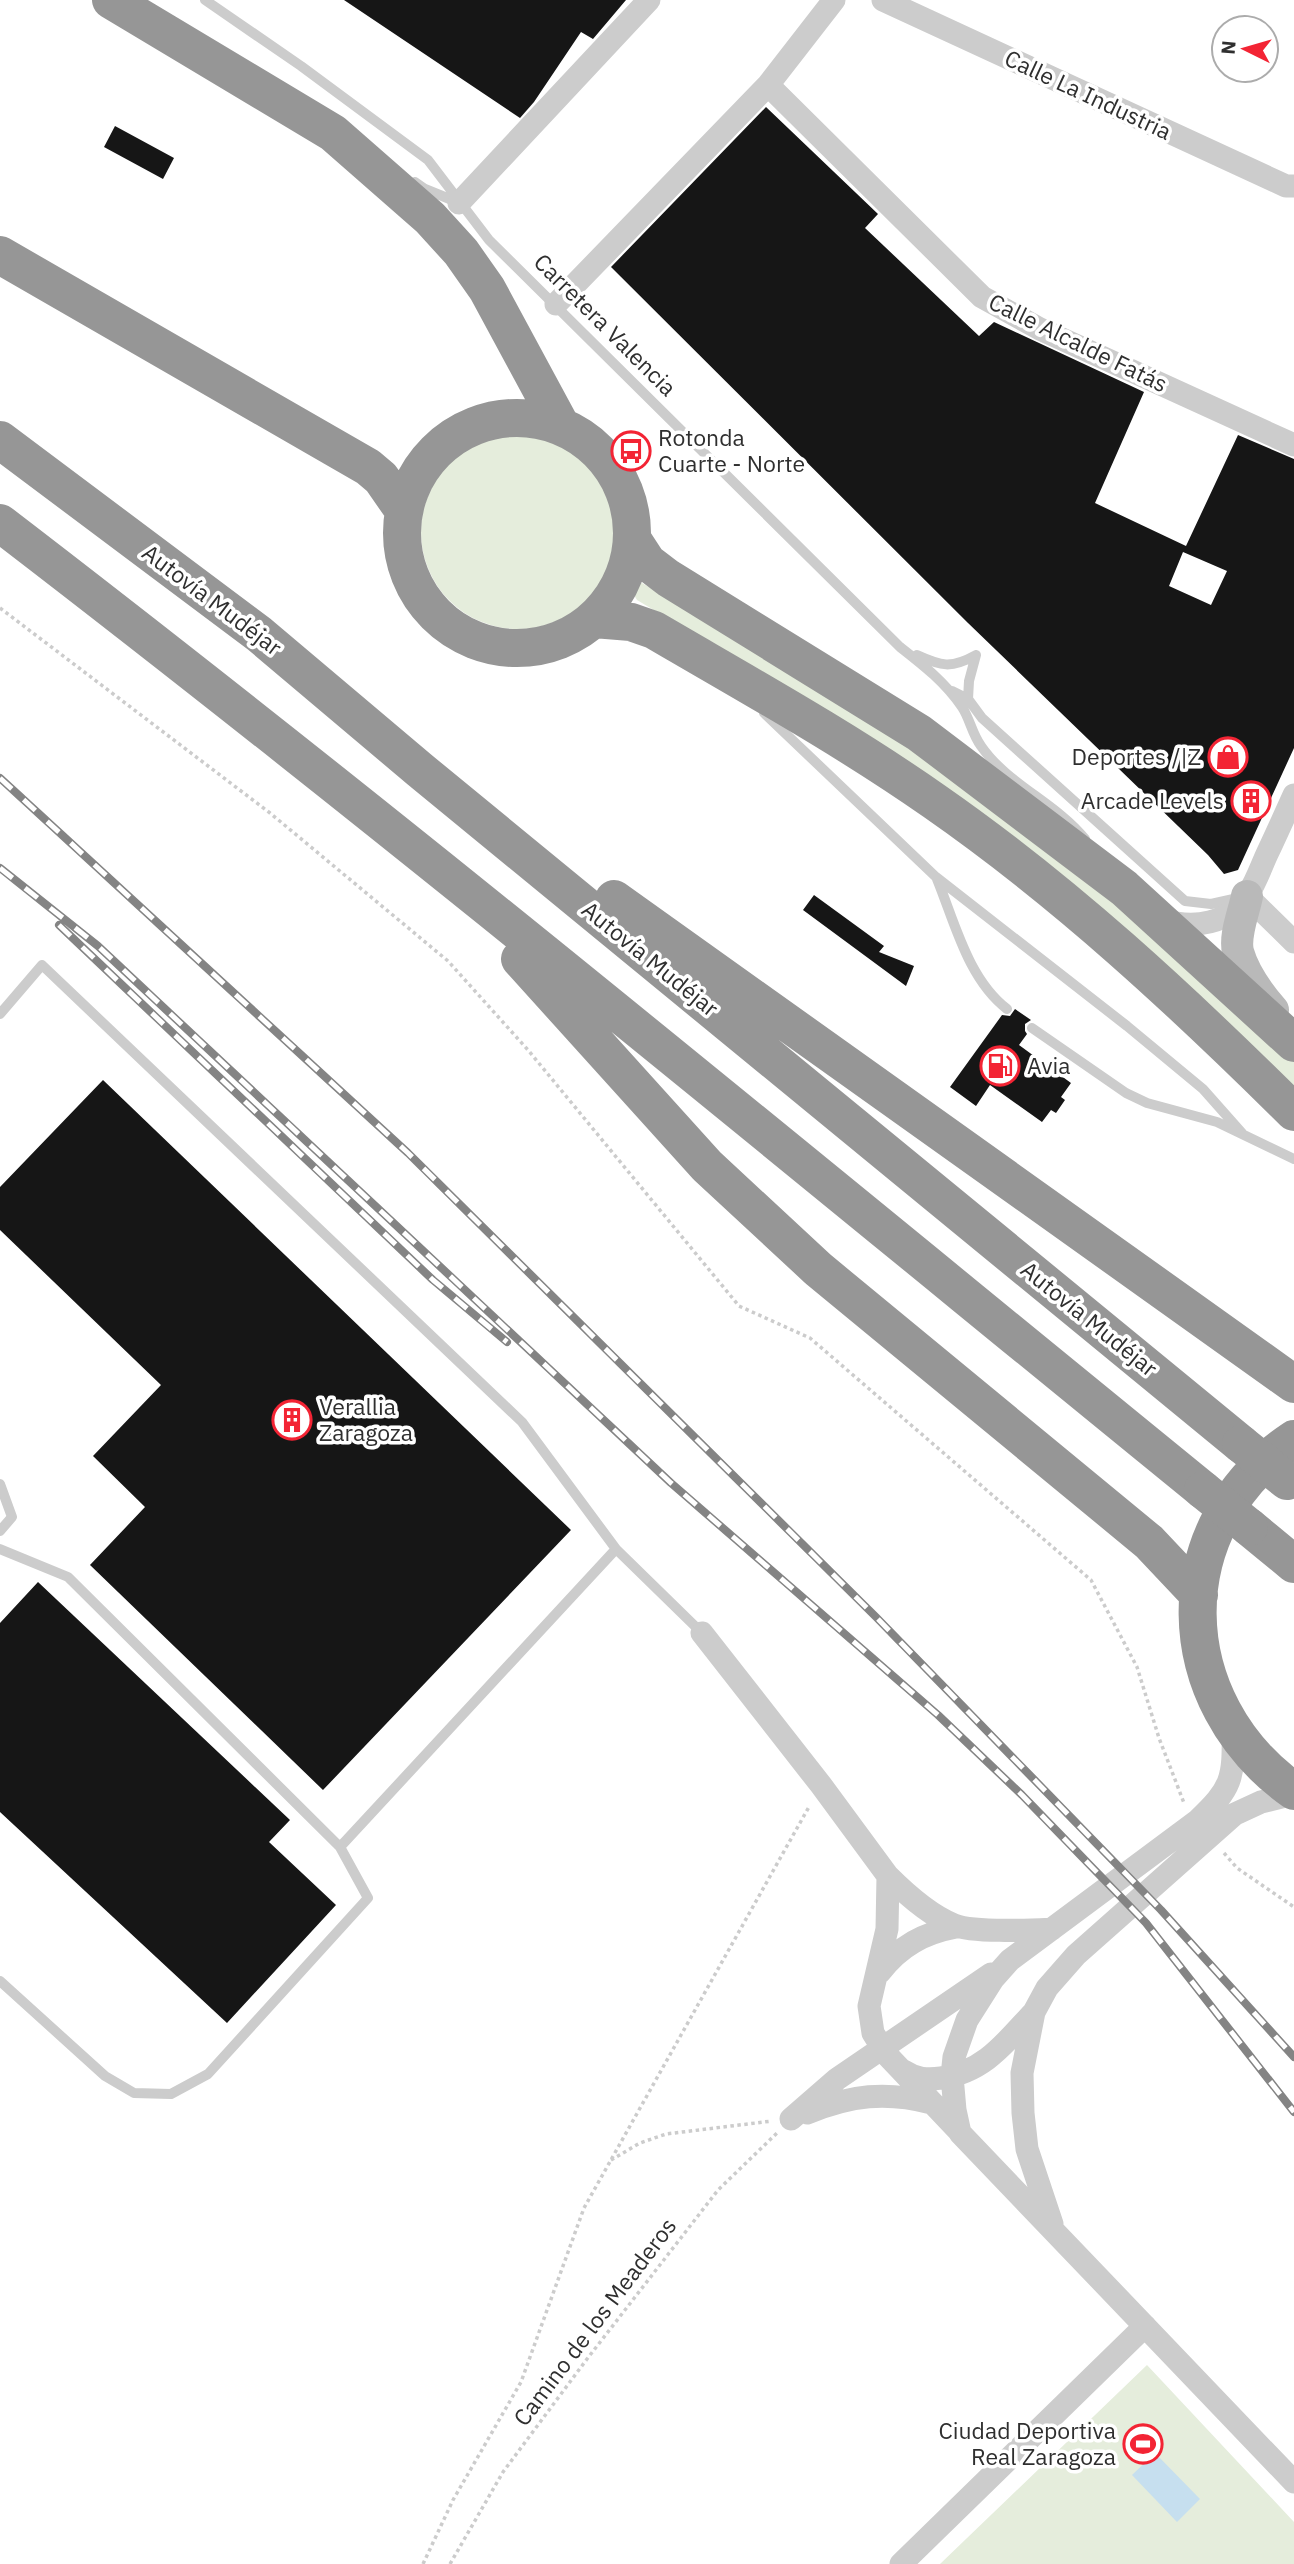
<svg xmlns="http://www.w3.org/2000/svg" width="1294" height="2564" font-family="'IBM Plex Sans',sans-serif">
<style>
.green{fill:#e5eddc}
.water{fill:#c6dfef}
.building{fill:#161616;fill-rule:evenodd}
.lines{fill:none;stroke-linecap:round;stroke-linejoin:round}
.path{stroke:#ccc;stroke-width:3.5;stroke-dasharray:3.5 3.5;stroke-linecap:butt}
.lane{stroke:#ccc;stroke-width:10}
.street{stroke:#ccc;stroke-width:23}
.secondary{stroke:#b9b9b9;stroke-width:32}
.highway{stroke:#969696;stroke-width:38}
.rail-casing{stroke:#848484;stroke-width:8}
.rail{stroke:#fff;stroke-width:5;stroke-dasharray:16;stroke-linecap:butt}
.highway-bridge{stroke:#969696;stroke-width:38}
.labels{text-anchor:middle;stroke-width:7;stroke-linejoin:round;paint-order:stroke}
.street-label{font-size:23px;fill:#2f2f2f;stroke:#fff}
.poi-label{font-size:23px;fill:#2f2f2f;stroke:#fff;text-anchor:start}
</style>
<rect width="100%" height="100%" fill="#fff"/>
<path class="green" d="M421 532a97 97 0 1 1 194 0a97 97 0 1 1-194 0Z
M640,582L750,643L982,792L1247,1011L1294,1059V1091L759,673L637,600L634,595Z
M1147,2365L1294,2522V2564H940Z"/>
<path class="water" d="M1155,2453L1200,2499L1177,2522L1132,2475Z"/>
<path class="building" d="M344,0H626L593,39L581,32L534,102L520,118Z
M766,107L878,214L865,228L979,336L994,322L1144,392L1095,503L1186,546L1238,435L1294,459V748L1238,870L1224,874L1208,855L968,623L611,267ZM1183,552L1227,571L1211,605L1169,586Z
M115,126L174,158L163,179L104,147Z
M814,895L884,946L879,952L914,966L906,986L803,910Z
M1015,1009L1031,1020L1025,1024V1031L1027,1034L1019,1045L1071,1083L1061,1097L1065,1100L1056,1113L1051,1110L1042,1122L990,1085L976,1106L950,1087L1002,1015L1010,1016Z
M103,1080L571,1530L323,1790L90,1565L145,1507L93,1456L161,1385L0,1230V1187Z
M38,1582L290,1820L269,1842L336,1905L227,2023L0,1812V1623Z"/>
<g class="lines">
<path class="path" d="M0,608L270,813L448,961L528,1050L739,1306L810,1338L1091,1580L1137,1667L1159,1738L1184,1803
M1224,1853L1237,1868L1294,1907
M611,2160L640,2143L666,2134L772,2121
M423,2564L453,2500L521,2382L584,2208L810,1805
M450,2564L503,2472L587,2359L718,2190L777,2133"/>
<path class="lane" d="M205,0L301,66L428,160L489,240L900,647C923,665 945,682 962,707C970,719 972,734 981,746C1007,784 1056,803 1085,839
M415,182L425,189L457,202
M917,655C941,666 951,669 976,655
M952,691L968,699L982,718L1185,901L1211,904L1238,898
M968,699L969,681L976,655
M764,713L936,877L1127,1026L1203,1089L1242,1133
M937,879C955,923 968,979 1007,1009
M0,1014L42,965L522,1422L616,1549
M1032,1028L1126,1093L1147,1103L1217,1122L1294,1159
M0,1484L12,1517L0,1531
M0,1549L68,1577L340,1847L368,1898L208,2074L171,2094L134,2093L105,2076L0,1981
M340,1847L616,1549L702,1633"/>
<path class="street" d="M883,0L1286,186H1294
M768,85L982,297L1040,329L1294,445
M459,203L649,0
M556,304L768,85L834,0
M1247,896L1294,942
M1162,919C1193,930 1230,924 1248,894C1256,882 1261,867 1267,854C1276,835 1285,815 1294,795
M702,1633L821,1785L888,1876C906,1894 929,1915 954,1925C973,1933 1030,1930 1052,1929
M1233,1731C1234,1779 1232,1788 1197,1821L1010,1960L993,1979L967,2020L954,2057L952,2076L955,2110L960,2133L1294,2482
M888,1876L887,1929L869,2006L873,2033L886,2054L959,2131
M880,1972C900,1946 924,1933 956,1927
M904,2071C916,2079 927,2080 941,2078C984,2072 1005,2043 1033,2013
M807,2113C851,2095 886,2091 932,2103
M791,2119L837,2079L991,1974
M1052,2224L1027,2149L1023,2113L1022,2073L1034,2012L1047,1988L1076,1955L1235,1814L1261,1802L1294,1794
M901,2564L1145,2326"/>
<path class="secondary" d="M1247,896C1244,912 1234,935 1238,952C1244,973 1259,994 1273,1010"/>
<path class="highway" d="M111,0L333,133L430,218L461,252L487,289L561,426
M0,255L368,467L381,478L404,511
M402 533a115 115 0 1 1 230 0a115 115 0 1 1-230 0Z
M0,440L259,634L420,770L1241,1444
M0,523C408,836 804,1165 1203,1490
M632,539L647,562L668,578L919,733L1124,888L1294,1043
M594,619L631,622L654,630C748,685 844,738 934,801C1065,892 1181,1000 1294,1112
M614,899L1294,1384
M520,959L707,1166L818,1269L1149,1542L1199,1595
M1294,1439C1163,1526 1168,1702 1294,1791
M1249,1527L1294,1564"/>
<g class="rail-casing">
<path id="rail" d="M0,778L408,1153L876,1617L1161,1910L1294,2057
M0,868L98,946L671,1483L938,1715L1022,1795L1146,1923L1294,2112
M59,925L433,1280L507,1342"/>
</g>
<use href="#rail" class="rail"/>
<path class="highway-bridge" d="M1241,1444L1287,1481
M1203,1490L1249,1527"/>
</g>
<defs>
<g id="bus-ring" transform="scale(2.0125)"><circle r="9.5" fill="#fff" stroke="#f32434" stroke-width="1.5"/><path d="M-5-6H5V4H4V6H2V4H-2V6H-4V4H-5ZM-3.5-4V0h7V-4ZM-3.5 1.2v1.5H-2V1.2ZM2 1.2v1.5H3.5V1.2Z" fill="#f32434"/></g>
<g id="shop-ring" transform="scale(2.0125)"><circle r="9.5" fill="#fff" stroke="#f32434" stroke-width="1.5"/><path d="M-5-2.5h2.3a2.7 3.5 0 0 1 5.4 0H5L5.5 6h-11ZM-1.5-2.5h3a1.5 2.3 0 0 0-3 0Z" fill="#f32434"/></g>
<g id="building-ring" transform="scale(2.0125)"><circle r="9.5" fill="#fff" stroke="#f32434" stroke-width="1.5"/><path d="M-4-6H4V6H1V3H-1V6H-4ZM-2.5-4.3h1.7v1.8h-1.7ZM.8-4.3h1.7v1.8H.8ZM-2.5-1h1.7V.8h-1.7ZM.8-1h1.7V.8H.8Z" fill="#f32434"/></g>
<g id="fuel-ring" transform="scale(2.0125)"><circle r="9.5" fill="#fff" stroke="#f32434" stroke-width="1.5"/><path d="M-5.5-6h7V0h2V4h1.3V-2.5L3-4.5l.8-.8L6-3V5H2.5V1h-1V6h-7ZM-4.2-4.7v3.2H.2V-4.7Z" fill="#f32434"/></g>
<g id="stadium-ring" transform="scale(2.0125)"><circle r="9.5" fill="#fff" stroke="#f32434" stroke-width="1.5"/><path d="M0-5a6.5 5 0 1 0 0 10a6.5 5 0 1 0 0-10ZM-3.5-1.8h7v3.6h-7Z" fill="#f32434"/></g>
</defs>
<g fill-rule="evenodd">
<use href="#bus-ring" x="631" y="451"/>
<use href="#shop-ring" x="1228" y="757"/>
<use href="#building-ring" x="1251" y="801"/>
<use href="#fuel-ring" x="1000" y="1066"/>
<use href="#building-ring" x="292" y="1420"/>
<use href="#stadium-ring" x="1143" y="2444"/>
</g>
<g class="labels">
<g class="street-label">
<text transform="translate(1088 95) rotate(25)" y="8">Calle La Industria</text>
<text transform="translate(605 325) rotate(45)" y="8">Carretera Valencia</text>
<text transform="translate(1078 343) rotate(26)" y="8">Calle Alcalde Fatás</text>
<text transform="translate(212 600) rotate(37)" y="8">Autovía Mudéjar</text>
<text transform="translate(650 959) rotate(39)" y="8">Autovía Mudéjar</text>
<text transform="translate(1089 1319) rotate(39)" y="8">Autovía Mudéjar</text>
<text transform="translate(595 2322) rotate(-53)" y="8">Camino de los Meaderos</text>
</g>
<g class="poi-label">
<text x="658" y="446">Rotonda<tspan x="658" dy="26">Cuarte - Norte</tspan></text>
<text x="1201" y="765" text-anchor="end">Deportes /|Z</text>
<text x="1224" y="809" text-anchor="end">Arcade Levels</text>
<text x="1027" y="1074">Avia</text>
<text x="319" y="1415">Verallia<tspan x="319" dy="26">Zaragoza</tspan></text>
<text x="1116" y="2439" text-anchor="end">Ciudad Deportiva<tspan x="1116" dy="26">Real Zaragoza</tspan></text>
</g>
</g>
<g transform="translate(1245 49) rotate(275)"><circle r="33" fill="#ffffff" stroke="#acacac" stroke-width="2"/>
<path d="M0-5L12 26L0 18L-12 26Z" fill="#f32434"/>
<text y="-10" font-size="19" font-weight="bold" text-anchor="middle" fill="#2f2f2f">N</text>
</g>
</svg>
